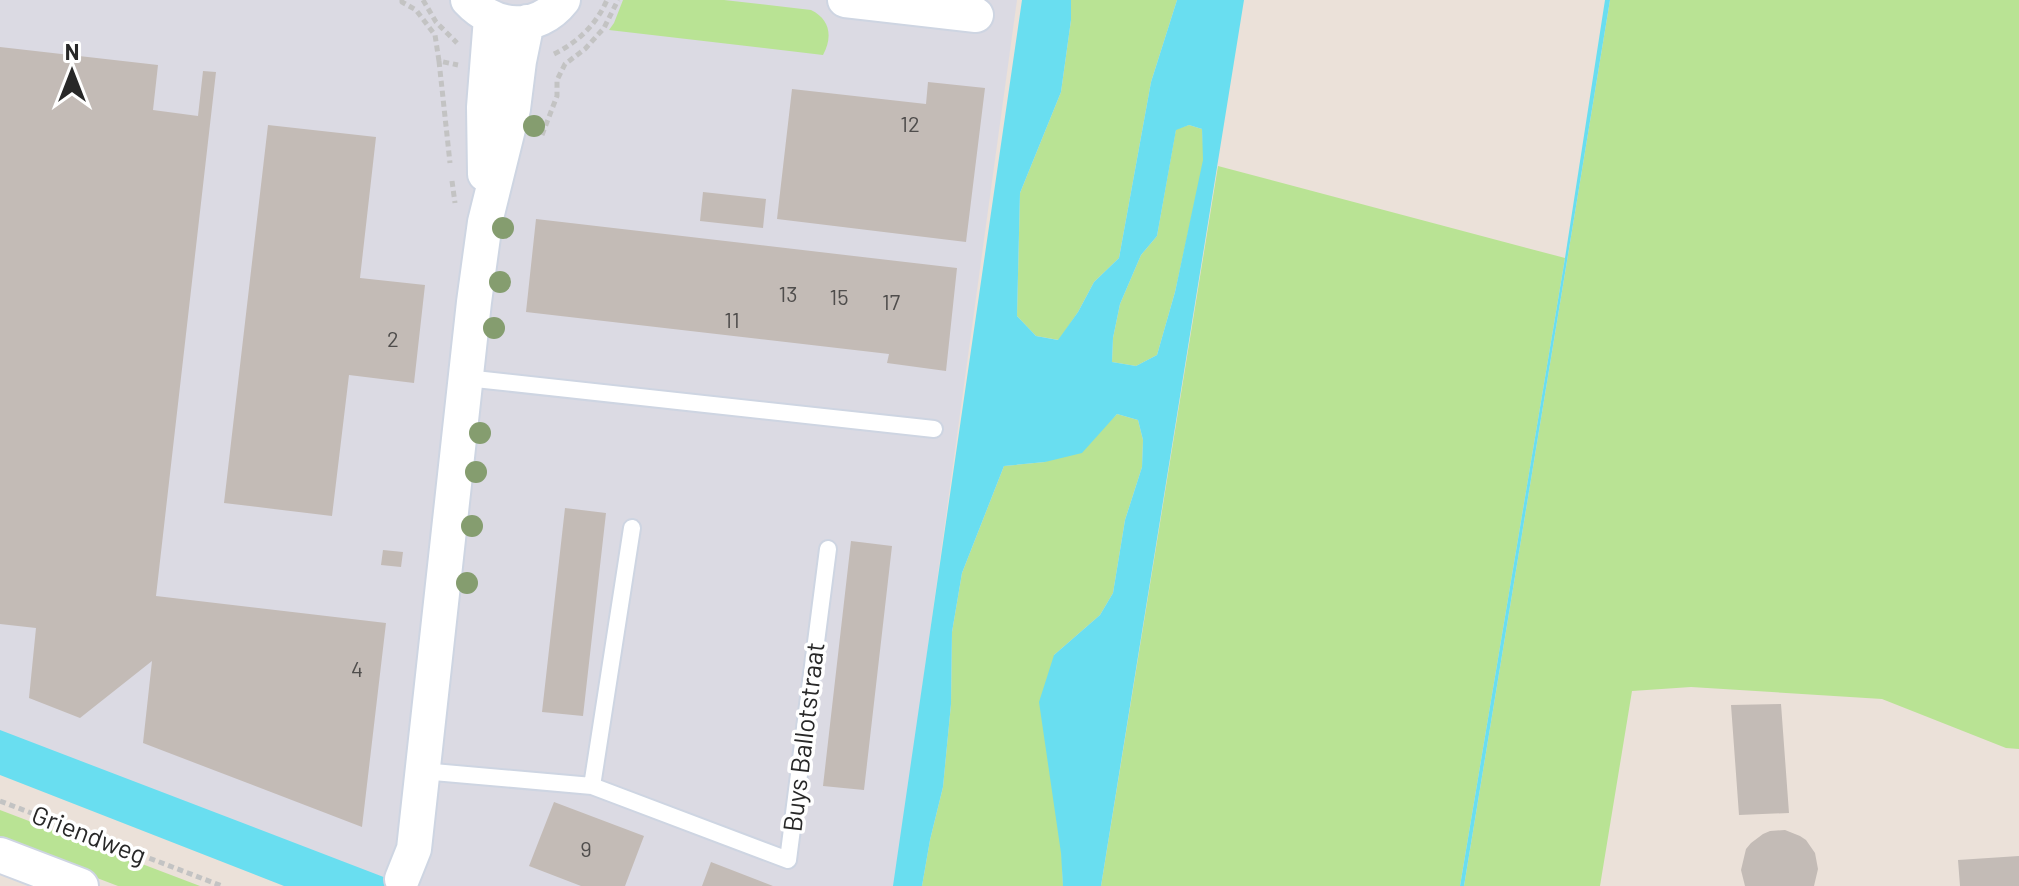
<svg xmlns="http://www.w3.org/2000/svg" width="2019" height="886" font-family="Barlow,sans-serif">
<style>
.industrial{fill:#dbdae3}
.green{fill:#b9e394}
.water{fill:#69def0;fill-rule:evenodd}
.building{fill:#c3bbb6}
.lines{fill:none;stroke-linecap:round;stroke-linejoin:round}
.lane-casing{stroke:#ced5e2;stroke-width:20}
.street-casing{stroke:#ced5e2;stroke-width:38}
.path{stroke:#c3c3c3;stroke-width:5;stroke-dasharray:6 4;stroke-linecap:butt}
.lane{stroke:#fff;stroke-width:16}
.street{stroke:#fff;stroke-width:34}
.tree{fill:#859d6f}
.labels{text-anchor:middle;stroke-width:7;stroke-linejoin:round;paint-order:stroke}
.number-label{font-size:22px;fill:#4f4d4c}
.street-label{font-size:26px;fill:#282828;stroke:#fff}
</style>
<rect width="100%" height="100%" fill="#ebe1d9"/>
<path class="industrial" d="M0,0H1017L895,886H356L0,754Z"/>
<path class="green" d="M623,0H724L811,10C830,19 833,37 823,55L609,30L614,23Z
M1071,0H1177L1151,82L1119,258L1094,282L1078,312L1059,340L1036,336L1017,316L1020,193L1061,92L1071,20Z
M1610,0H2019V749L2006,748L1882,699L1691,687L1632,691L1600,886H1464Z
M1189,125L1202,129L1204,160L1175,292L1157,355L1136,366L1112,362L1113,338L1120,304L1141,255L1157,236L1176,129Z
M1218,166L1565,258L1460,886H1101Z
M1117,414L1138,420L1143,440L1142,467L1125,520L1113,593L1100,615L1054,655L1063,886H922L930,840L943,787L951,704L952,632L962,573L1004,466L1045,462L1105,426Z
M0,810L200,886H118L0,841Z"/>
<path class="water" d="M1022,0H1071V20L1061,92L1020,193L1017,316L1036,336L1058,340L1078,312L1094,282L1119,258L1151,82L1177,0H1244L1101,886H1063L1061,853L1039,702L1054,655L1100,615L1113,593L1125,520L1142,467L1143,440L1138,420L1117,414L1082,453L1045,462L1004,466L962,573L952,632L951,704L943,787L930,840L922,886H893ZM1189,125L1202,129L1203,160L1175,292L1157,355L1136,366L1112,362L1113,338L1120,304L1141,255L1157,236L1176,130Z
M1605,0H1610L1464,886H1460L1565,258Z
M0,730L407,886H284L0,775Z"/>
<path class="building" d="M0,47L158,65L153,110L198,116L203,71L216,72L156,596L386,623L362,827L143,743L152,661L80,718L29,698L36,628L0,624Z
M928,82L985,88L966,242L777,219L792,89L926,104Z
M268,125L376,137L360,278L425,285L414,383L349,375L332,516L224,503Z
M703,192L766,199L763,228L700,221Z
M536,219L957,268L946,371L887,363L889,354L526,312Z
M565,508L606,513L583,716L542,712Z
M851,541L892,546L864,790L823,786Z
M383,550L403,552L401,567L381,565Z
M1781,704L1789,813L1739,815L1731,705Z
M554,802L644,836L625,886H581L529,866Z
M1785,830L1800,836L1806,840L1815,853L1818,869L1814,886H1745L1741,870L1746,849L1751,843L1763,834L1770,831Z
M2019,856V886H1960L1958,860Z
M711,862L773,886H702Z"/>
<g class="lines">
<g class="lane-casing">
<path id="lane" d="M466,378L934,429
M422,771L592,786L788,860L828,549
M592,786L632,528"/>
</g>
<g class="street-casing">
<path id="street" d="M468,0C495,29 537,33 563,0
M845,0L976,15
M485,174L484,107L491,18
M0,855L81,886
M402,879L414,849L474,302L485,222L513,109L519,61L527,22"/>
</g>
<path class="path" d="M402,0V2L416,10L435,35L439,61L458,65
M423,0L436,22L457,43
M554,54C578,42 596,25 607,0
M439,61L450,163
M542,135L557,96V80L565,64L585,49L604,28L618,0
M452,181L455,203
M0,801L222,886"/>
<use href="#lane" class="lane"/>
<use href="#street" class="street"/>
</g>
<g class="tree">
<circle cx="534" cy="126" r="11"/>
<circle cx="503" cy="228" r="11"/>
<circle cx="500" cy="282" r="11"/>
<circle cx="494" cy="328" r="11"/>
<circle cx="480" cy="433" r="11"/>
<circle cx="476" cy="472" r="11"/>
<circle cx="472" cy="526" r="11"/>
<circle cx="467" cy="583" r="11"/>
</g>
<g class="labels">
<g class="number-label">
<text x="910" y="132">12</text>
<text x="788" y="302">13</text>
<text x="839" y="305">15</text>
<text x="891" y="310">17</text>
<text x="732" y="328">11</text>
<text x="393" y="347">2</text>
<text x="357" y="677">4</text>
<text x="586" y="857">9</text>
</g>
<g class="street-label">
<text transform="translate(804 737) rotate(-83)" y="9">Buys Ballotstraat</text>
<text transform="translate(89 835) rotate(21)" y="9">Griendweg</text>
</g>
</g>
<g transform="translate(72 72)" stroke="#ffffff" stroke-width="6" paint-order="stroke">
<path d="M0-6L14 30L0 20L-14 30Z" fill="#282828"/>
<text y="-12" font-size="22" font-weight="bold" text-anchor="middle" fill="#282828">N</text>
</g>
</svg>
